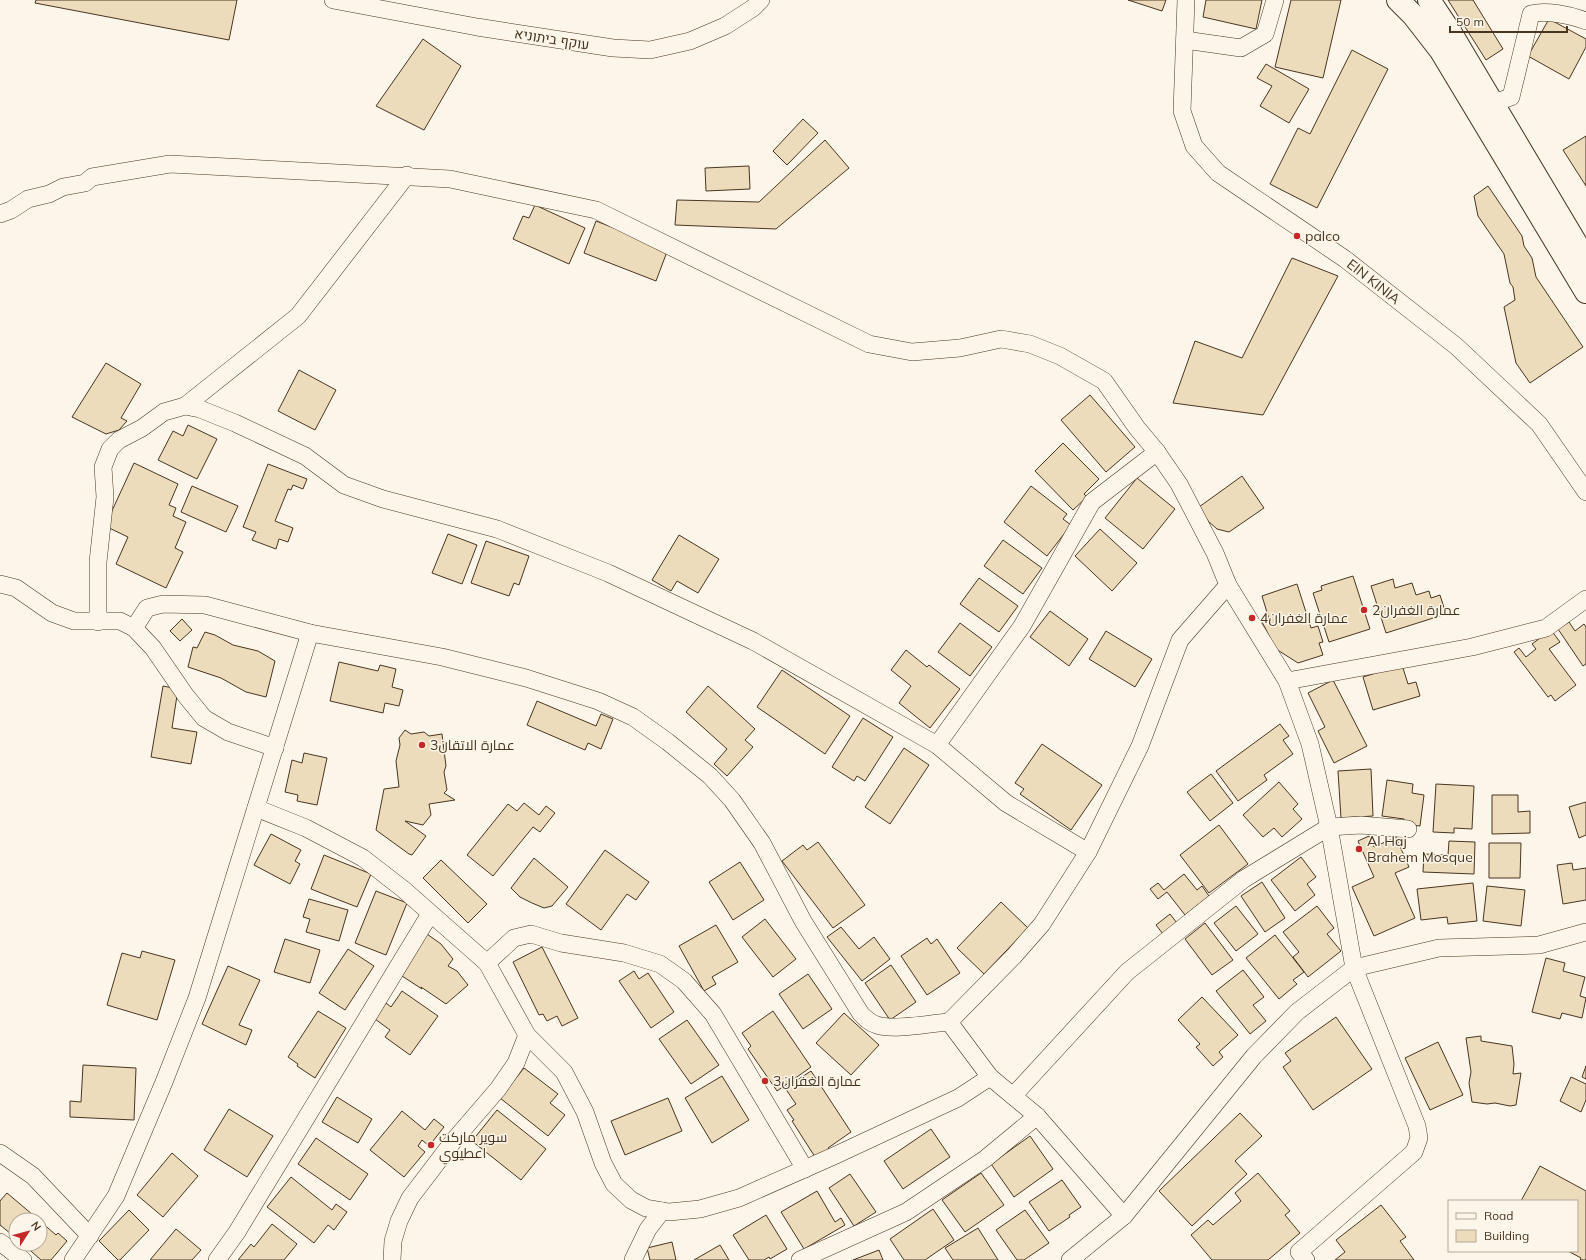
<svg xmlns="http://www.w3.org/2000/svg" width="1586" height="1260" font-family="Mulish,Cairo,Heebo,sans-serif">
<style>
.building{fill:#ecdcbc;stroke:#4a3520}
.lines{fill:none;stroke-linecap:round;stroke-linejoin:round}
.minor-casing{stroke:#4a3520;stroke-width:18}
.major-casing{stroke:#4a3520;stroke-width:24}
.minor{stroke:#fbf6e9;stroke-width:17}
.major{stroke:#fbf6e9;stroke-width:22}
.poi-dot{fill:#c62828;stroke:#fbf6e9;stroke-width:1.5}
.labels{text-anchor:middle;stroke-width:3;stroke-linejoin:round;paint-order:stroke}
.street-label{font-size:14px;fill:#4a3520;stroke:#fbf6e9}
.poi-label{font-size:14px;fill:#4a3520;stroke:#fbf6e9;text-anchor:start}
</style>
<rect width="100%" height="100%" fill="#fbf6e9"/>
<path class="building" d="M36,0H237L229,40L35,3Z
M1128,0H1166L1162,11Z
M1206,0H1262L1256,29L1203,17Z
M1291,0H1341L1323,78L1275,67Z
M1448,0H1473L1503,49L1486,60Z
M1549,19L1586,39V47L1569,79L1528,56Z
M423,39L461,66L424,130L376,106Z
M1352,50L1388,69L1317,208L1270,184L1298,128L1310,134Z
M1266,64L1309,89L1289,123L1260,106L1272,86L1257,78Z
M803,119L818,133L787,165L773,151Z
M1586,136V186L1563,150Z
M825,140L849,168L776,229L675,225L677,200L759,202Z
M749,166L750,189L706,191L705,168Z
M1488,186L1522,236L1524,246L1532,258L1536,277L1583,347L1530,383L1516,363L1504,307L1515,300L1513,287L1510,283L1504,254L1478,216L1474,196Z
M535,205L585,228L569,264L513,239L523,216L529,218Z
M596,221L668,249L656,281L584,253Z
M1292,258L1338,276L1263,415L1173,403L1195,341L1242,358Z
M106,363L141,384L121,418L127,421L119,430L106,434L72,417Z
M299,370L336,390L315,430L278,411Z
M1090,395L1135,447L1106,472L1061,420Z
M188,425L217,439L197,479L158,460L173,431L183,436Z
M1063,443L1099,479L1084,494L1087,497L1073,510L1035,471Z
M134,463L178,484L169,505L176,508L173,516L186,522L175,548L183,552L166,588L116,564L128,537L105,526Z
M268,464L307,479L303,489L293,485L291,490L288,489L275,521L293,528L288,542L279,539L276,549L252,540L256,532L243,527Z
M1242,476L1264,508L1229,532L1217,529L1208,521L1199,507Z
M1137,478L1175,509L1143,549L1105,518Z
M192,486L238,506L226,532L181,512Z
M1031,486L1067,514L1063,519L1071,525L1047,556L1004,522Z
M1100,529L1137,563L1112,591L1075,556Z
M448,534L477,545L462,584L432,573Z
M679,535L719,559L698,593L677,581L671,591L652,580Z
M1003,540L1042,568L1023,594L984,566Z
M486,541L529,556L519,585L514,583L509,596L471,583Z
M1353,576L1370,629L1329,642L1313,593L1322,590L1321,586Z
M979,578L1018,606L999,632L960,604Z
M1393,579L1395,588L1412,583L1416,595L1429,591L1431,598L1440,595L1446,614L1386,633L1371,586Z
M1297,584L1311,628L1318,626L1323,642L1319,643L1323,655L1298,663L1276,649L1262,622L1269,619L1262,596Z
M1050,611L1088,639L1069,666L1030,637Z
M182,619L192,630L180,641L170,631Z
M1569,622L1575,631L1584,624L1586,627V664L1583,666L1558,629Z
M960,623L992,647L970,676L938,652Z
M1551,630L1560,642L1549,649L1576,685L1555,701L1551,695L1548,697L1514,652L1519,648L1526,657L1536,649L1532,644Z
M1106,631L1152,659L1135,687L1089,659Z
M205,632L215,635L233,645L258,651L275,661L266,697L246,692L221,678L188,667L193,647L197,648Z
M906,650L927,667L929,665L960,689L930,728L899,703L911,686L891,670Z
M339,662L378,671L380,665L396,669L392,687L403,690L399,706L385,703L383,713L330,701Z
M1402,665L1408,684L1416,682L1420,696L1373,710L1363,677Z
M782,670L850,716L825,754L757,707Z
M1333,680L1367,746L1334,763L1318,731L1325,727L1308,693Z
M163,686L178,689L172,728L197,732L191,764L151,757Z
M708,686L755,729L745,740L753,747L727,776L714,764L727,749L686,712Z
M537,701L596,726L601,714L613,719L601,749L588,743L585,750L527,725Z
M863,718L893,737L865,781L857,776L854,781L832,767Z
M1280,724L1289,736L1283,740L1293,754L1264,775L1267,780L1238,801L1216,771Z
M405,730L411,734L424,732L429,736L442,734L446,766L444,772L447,790L444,793L455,800L429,804L431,815L423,825L405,821L426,836L412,855L409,854L376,830L384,789L399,787L396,761L400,745L399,738Z
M1042,744L1102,785L1071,830L1020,794L1024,789L1015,783Z
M904,748L929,765L890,824L865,807Z
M304,753L327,758L317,805L297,801L298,795L285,792L292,760L302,763Z
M1371,769L1373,816L1341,818L1338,771Z
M1211,774L1233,803L1210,821L1187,792Z
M1387,780L1413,784L1412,793L1424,795L1420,826L1403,824L1404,819L1382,816Z
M1279,782L1298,804L1293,809L1302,819L1282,837L1274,828L1263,837L1243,815Z
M1436,784L1474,786L1472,829L1454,828V833L1433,832Z
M1492,795H1518V812L1530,811V833L1492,834Z
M1586,802V835L1579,838L1569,807Z
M524,803L539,815L546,806L555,813L540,832L533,827L493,876L467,855L508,804L517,811Z
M1219,825L1248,864L1209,893L1180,855Z
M271,834L301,850L295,861L300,864L290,884L254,865Z
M1369,836L1374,847L1396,837L1409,867L1395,873L1415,918L1374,936L1352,887L1374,877L1358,841Z
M1449,841L1475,842L1474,874L1423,872L1424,854L1448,855Z
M818,842L865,905L833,928L782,861L803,845L807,850Z
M1489,843H1521L1520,878H1489Z
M605,850L649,882L636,900L627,894L601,930L566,904Z
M324,855L371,874L357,907L311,889Z
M1301,857L1316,877L1307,884L1315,895L1295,911L1271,880Z
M534,858L568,887L552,906L544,908L532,903L520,897L511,888Z
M441,860L487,904L468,923L423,878Z
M740,862L764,900L733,920L709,882Z
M1572,863L1573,870L1586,868V900L1563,904L1557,865Z
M1184,874L1197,890L1202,886L1209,896L1185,915L1167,892L1158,899L1150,889L1158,883L1164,890Z
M1262,882L1285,918L1265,932L1241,896Z
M1473,883L1477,921L1448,924L1447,917L1421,920L1417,889Z
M1487,886L1525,890L1521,926L1483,921Z
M376,891L407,903L386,955L355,943Z
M309,899L348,910L339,941L306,932L310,919L303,917Z
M1001,902L1028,928L984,974L957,948Z
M1236,906L1258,934L1236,951L1214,923Z
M1317,906L1334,928L1327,934L1341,951L1308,977L1293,957L1299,952L1283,932Z
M1170,914L1177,923L1163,934L1156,925Z
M765,919L796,959L773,977L742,937Z
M1205,923L1233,960L1212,975L1185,939Z
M716,925L738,962L712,977L716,984L704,991L679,946Z
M841,927L859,949L874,937L890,959L862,981L827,937Z
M427,934L441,944L453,959L448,966L457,971L468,985L446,1004L421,987L422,989L402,976Z
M1275,935L1304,972L1293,980L1297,984L1279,999L1246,958Z
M927,938L931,944L937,939L960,973L927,995L901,956Z
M285,939L320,950L310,983L274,972Z
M542,947L578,1018L562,1026L557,1016L547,1021L543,1014L539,1015L513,962Z
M348,949L374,966L345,1010L319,993Z
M142,951L175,960L157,1020L107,1005L122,953L140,958Z
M1546,958L1565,963L1563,971L1585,977L1580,996L1586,998L1582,1018L1562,1013L1560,1019L1532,1012Z
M891,965L916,1002L890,1020L865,983Z
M228,966L260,980L239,1025L252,1030L246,1045L202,1024Z
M1243,970L1264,997L1253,1005L1266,1021L1250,1034L1216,991Z
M634,971L639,979L648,973L674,1012L651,1028L619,981Z
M808,974L832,1009L803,1029L779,994Z
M402,991L438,1016L410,1055L385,1037L390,1030L375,1019L386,1003L391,1007Z
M1202,997L1238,1035L1219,1052L1223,1057L1213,1066L1196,1047L1200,1044L1178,1020Z
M318,1011L346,1028L315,1078L297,1066L298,1064L288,1057Z
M773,1011L811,1067L777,1091L748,1049L751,1046L742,1033Z
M844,1013L879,1045L851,1075L816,1043Z
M1336,1017L1372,1069L1313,1110L1283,1067L1291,1061L1285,1053Z
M687,1020L719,1065L691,1084L659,1039Z
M1481,1036V1041L1512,1046L1514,1064L1513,1074L1521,1073L1516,1105L1510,1106L1495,1103L1487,1104L1472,1102L1469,1083L1471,1072L1466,1038Z
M1438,1042L1463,1095L1430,1110L1405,1058Z
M83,1065L136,1068L134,1120L70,1117V1101L81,1102Z
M1586,1066V1079L1582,1077Z
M524,1068L558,1094L550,1103L565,1115L548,1136L500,1098Z
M811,1071L851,1132L828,1148L830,1151L817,1160L792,1121L794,1120L787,1110L796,1104L785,1088Z
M722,1076L749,1120L712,1143L685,1098Z
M1571,1077L1586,1084V1100L1581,1112L1560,1101Z
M337,1097L372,1119L358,1143L322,1122Z
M668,1098L682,1131L625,1155L611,1121Z
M229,1109L273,1136L247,1177L204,1150Z
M497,1110L546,1149L521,1180L472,1141Z
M402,1111L425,1130L434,1119L444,1127L429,1146L422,1140L418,1146L425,1152L404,1177L370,1150Z
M1240,1113L1262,1136L1235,1161L1247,1174L1192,1226L1159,1191Z
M931,1129L950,1157L903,1189L884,1161Z
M1030,1136L1053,1169L1014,1197L991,1164Z
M316,1138L368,1174L350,1200L298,1164Z
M172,1153L198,1176L163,1217L137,1195Z
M1540,1166L1586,1191V1260H1580L1581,1258L1568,1251H1577V1201H1521Z
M981,1173L1004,1205L965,1232L942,1200Z
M1258,1173L1290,1211L1285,1215L1300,1233L1268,1260H1212L1191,1235L1208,1220L1213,1225L1241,1201L1235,1193Z
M850,1174L876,1212L854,1226L829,1188Z
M291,1177L332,1210L336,1204L347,1212L334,1230L328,1225L314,1243L267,1207Z
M1062,1180L1081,1207L1069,1215L1070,1217L1049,1231L1029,1202Z
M817,1191L835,1222L841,1218L845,1225L804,1249L781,1212Z
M7,1193L39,1220H16V1238L0,1225V1201Z
M1381,1205L1406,1237L1400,1241L1414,1260H1335L1345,1252L1336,1240Z
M933,1209L954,1240L925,1260H904L890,1239Z
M129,1210L149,1230L120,1260H118L99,1241Z
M1025,1210L1049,1243L1024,1260H1017L996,1230Z
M766,1215L787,1249L770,1259L769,1257L764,1260H749L733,1235Z
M40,1221L56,1235L58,1233L67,1241L51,1260H41L23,1244H40Z
M272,1224L297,1244L284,1260H238L251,1244L254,1247Z
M978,1228L998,1260H953L945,1248Z
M176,1229L201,1250L192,1260H150Z
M672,1242L676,1260H650L647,1248Z
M720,1245L729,1260H694Z
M879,1250L883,1260H853Z"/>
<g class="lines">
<g class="minor-casing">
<g id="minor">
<path d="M333,0L477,27L613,48L650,50L690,41L725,26L753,8L761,0"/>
<path id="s1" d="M1186,0L1182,111L1194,146L1218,173L1345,259L1456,346L1539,424L1586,492"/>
<path d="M1185,40L1241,48L1265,34L1275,0"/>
<path d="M1493,103L1511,97L1531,14C1546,10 1571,15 1586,21"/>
<path d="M0,214L11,210L28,199L49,194L63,187L85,183L92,177L170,164L450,179L596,210L869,344L912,352L960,348L1001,339L1030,344L1060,356L1104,381L1137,428L1157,452L1179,484L1215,553L1228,585L1287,681L1310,744L1329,827L1354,968L1417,1126L1419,1138L1414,1152L1299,1252L1306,1260"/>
<path d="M185,406L298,316L407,175"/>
<path d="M0,584L16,588L52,613L74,621H120L134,628L153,648L186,696L204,718L228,732L275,748"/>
<path d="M98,622V562L105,497L103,467L110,449L119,440L142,428L164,412L185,406L200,409L235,423L305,456L344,485L383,499L497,529L608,573L753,641L937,745L1006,803L1088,852"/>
<path d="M134,628L147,608L163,604L205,605L310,633L442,657L526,678L598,701L633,717L668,742L710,776L732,800L762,843L803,921L861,1014C866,1019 870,1023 877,1025C893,1031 931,1023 949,1022L990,1077L1037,1116L1124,1216"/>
<path d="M1287,681L1472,647L1546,628L1586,599"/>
<path d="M937,745L1022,626L1092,502L1157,452"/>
<path d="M256,808L306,828L363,858L403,889L487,963L527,1035L564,1072L585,1112L603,1163L614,1184L631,1200L646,1208L669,1212L700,1209L739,1198L836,1155L958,1098L990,1077"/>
<path d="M487,963L514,938L531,934L561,943L624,953L660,964L684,981L713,1014L805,1169"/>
<path d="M949,1022L1014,956L1042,924L1088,852L1140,746L1180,640L1228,585"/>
<path d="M1013,1096L1127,972L1244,879L1329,827L1361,825L1408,829"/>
<path d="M0,1153L33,1176L90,1236"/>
<path d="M0,1242L23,1260"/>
<path d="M73,1260L116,1196L164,1082L197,998L310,633"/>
<path d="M217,1260L237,1232L430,914"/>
<path d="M392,1260L393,1241L399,1221L410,1198L455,1139L498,1089L516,1063L527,1035"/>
<path d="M633,1260L648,1229L662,1211"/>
<path d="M800,1260L906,1212L985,1159L1037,1116"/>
<path d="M1070,1260L1124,1216L1254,1056L1297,1012L1354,968L1439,948L1539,945L1586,932"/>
</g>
</g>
<g class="major-casing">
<path id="major" d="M1398,0L1413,15L1441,51L1586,292
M1429,0L1449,30L1586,260"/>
</g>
<use href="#minor" class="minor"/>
<use href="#major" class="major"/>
</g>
<g class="poi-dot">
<circle cx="1297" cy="236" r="4"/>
<circle cx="1364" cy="610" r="4"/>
<circle cx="1252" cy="618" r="4"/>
<circle cx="422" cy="745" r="4"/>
<circle cx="1359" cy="849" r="4"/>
<circle cx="765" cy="1081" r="4"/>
<circle cx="431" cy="1145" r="4"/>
</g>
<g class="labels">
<g class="street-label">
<text transform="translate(552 39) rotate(9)" y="5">עוקף ביתוניא</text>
<text dy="5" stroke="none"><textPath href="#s1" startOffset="374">EIN KINIA</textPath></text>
</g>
<g class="poi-label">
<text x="1305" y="241">palco</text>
<text x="1372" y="615">عمارة الغفران2</text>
<text x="1260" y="623">عمارة الغفران4</text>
<text x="430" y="750">عمارة الاتقان3</text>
<text x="1367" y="846">Al Haj<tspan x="1367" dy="16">Brahem Mosque</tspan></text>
<text x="773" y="1086">عمارة الغفران3</text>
<text x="439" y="1142">سوير ماركت<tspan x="439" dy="16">اعطيوي</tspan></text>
</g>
</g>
<rect x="1448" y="1200" width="130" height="52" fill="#fbf6e9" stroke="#b4a999"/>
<rect x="1456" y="1213" width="20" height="6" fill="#fbf6e9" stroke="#b4a999"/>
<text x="1484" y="1220" font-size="12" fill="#4a3520">Road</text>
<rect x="1456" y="1230" width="20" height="12" fill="#ecdcbc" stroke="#b4a999"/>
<text x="1484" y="1240" font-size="12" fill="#4a3520">Building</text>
<g transform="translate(28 1232) rotate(54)"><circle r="19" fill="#fbf6e9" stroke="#b4a999"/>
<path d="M0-3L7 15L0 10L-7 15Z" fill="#c62828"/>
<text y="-6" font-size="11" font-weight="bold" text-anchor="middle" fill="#4a3520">N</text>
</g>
<path d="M1450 26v6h117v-6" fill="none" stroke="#4a3520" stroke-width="2"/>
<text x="1456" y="26" font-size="12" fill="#4a3520" stroke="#fbf6e9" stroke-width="3" paint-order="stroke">50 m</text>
</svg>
